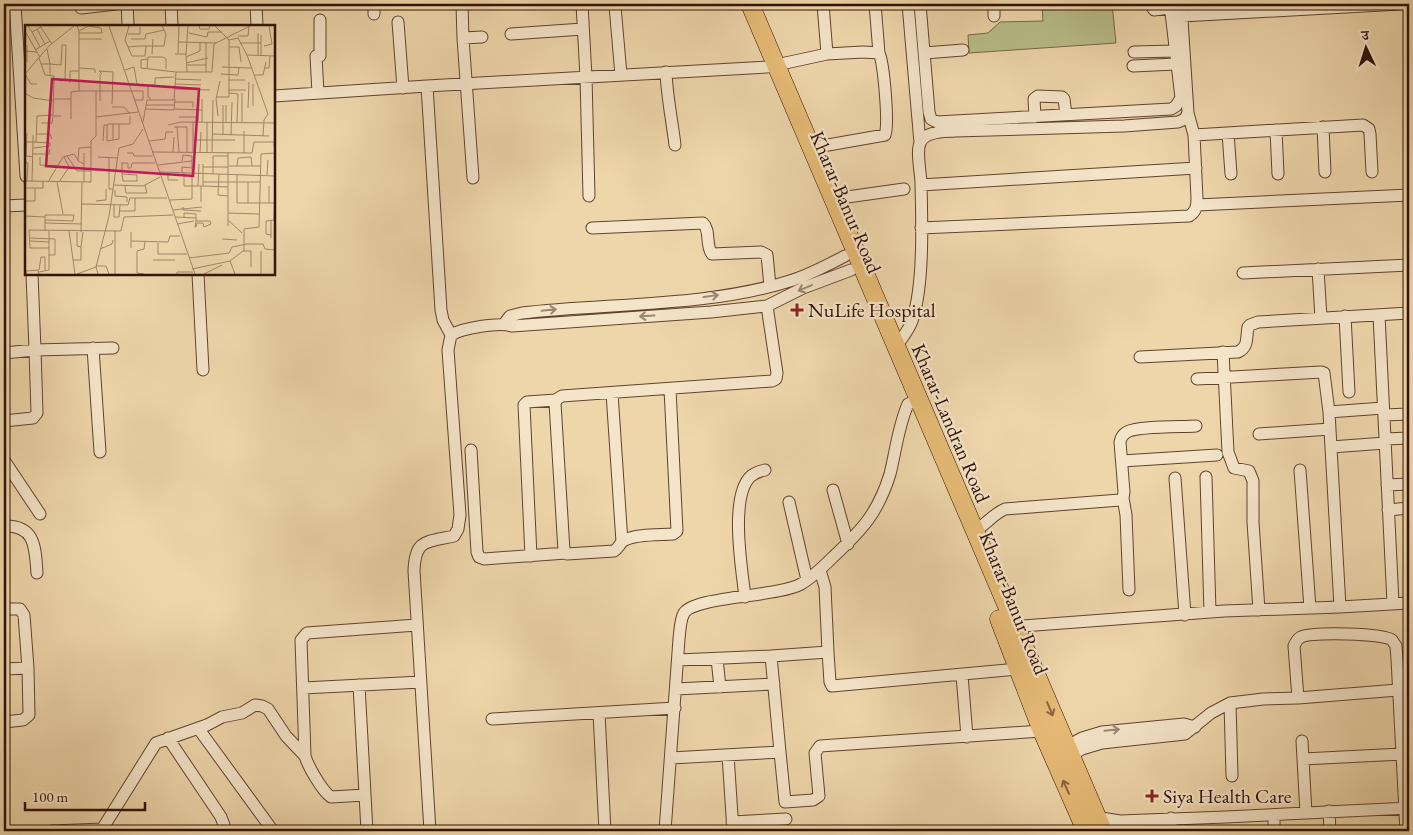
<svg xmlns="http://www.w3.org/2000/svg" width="1413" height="835" font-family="'EB Garamond','Noto Serif Devanagari',serif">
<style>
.green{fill:#b9be89;stroke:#756848}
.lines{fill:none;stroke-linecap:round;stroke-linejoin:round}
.minor-casing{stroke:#60432f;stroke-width:13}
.highway-casing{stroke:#311206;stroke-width:19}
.minor{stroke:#f4e4c8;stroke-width:11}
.highway{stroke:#e7bb76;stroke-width:18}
.oneway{stroke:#9c8671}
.oneway2{stroke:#8c663e}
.poi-dot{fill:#8f2418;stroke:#f4e4c8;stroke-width:2}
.labels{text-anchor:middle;stroke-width:4.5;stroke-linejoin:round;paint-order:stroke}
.street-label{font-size:20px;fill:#311206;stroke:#f4e4c8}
.poi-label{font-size:20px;fill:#311206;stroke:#f4e4c8;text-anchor:start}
.inset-road{fill:none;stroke:#a28869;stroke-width:1}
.view{fill:#c2185b;fill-opacity:0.15;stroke:#c2185b;stroke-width:2.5}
.inset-edge{fill:none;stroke:#311206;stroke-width:2.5}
</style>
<rect width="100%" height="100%" fill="#eed6ab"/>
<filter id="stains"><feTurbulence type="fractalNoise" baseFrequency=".004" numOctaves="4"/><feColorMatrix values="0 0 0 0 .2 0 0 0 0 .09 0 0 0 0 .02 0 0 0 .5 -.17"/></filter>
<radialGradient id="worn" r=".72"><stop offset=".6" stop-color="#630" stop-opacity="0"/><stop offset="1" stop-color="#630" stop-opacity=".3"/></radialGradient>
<path class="green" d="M1042,4H1112L1116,43L969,53L968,35L988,33L1000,22L1043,21Z"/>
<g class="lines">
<g class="minor-casing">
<path id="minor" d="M15,4L26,176
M127,4L128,24
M171,4L172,26
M256,4L257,26
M374,4V14
M462,4L463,38L473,178
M582,4L586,77L589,196
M823,4L827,54
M875,4L879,53
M908,4L920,143
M920,4L929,112L931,119L937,122L1171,109L1176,106L1181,98L1170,4
M994,4V16
M1150,4L1154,10L1170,8
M615,6L621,75
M81,8L116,4
M1182,16L1400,4
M398,22L403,88
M511,34L583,29
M463,38L482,37
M1134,52L1175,51
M924,53L963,50
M1133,66L1176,64
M666,72C667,97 672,120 675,145
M427,86L441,310L443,320L451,335
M318,93L316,56H320V20
M274,96L427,86L767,67L827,54L863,52L879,53C884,64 889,124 885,135L811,148
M1035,117L1034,99L1038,96L1062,97L1064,99L1066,115
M1323,127L1325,172
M1276,130L1278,174
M1228,133L1231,174
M1194,135L1363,125L1369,129L1370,134L1372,172
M921,185L1196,168
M833,199L904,189
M1197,205L1409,195
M4,206L26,205
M592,228L703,223C711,231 705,245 712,254L761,252L767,255L770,286
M921,228L1189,216C1196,212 1197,206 1197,198L1194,135L1188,113
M1318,269L1321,318
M1243,273L1409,265
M198,274L203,370
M1379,315L1393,603
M1345,316L1349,392
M504,324L510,316L522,313C609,303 710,307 793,280C811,274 828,265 845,256
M896,347C901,339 909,330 912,321C924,286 922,223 921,184C921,173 916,153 920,143C925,131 944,132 955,131L1124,126L1178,122L1185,119L1188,113L1181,4
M93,348L100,452
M1223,352L1228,452L1234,468L1249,471L1253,481V522L1259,610
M4,353L35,350L32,274
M1140,357L1238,352C1249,347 1246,337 1248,327L1250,325L1258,322L1409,313
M1197,379L1321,372L1324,373L1329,412L1340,607
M670,389L677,531L673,534C659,535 636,534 625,540C620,542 619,548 614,551L567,554L564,551L555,403L557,399L562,396L772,381L776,379L777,373L767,306
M612,393L622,542
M1329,412L1383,408
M1384,415L1409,414
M4,421L33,418L37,413L35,350L113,348
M1259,434L1330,429
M1385,439L1409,438
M1331,447L1385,443
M471,450L477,552L479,557L484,559L566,553
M4,460L40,514
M1122,461L1217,455
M1300,470L1310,608
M1206,477L1210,612
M1175,478L1185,615
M1387,485L1409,484
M833,490L848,544
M1123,498L1126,515L1129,590
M789,502L807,580
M1388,510L1409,508
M4,526C36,525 35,548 37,573
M974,531C986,525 993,514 1005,509L1120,500L1123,498L1124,492L1120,442C1121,437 1123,434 1127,432C1137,426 1181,427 1196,426
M531,556L524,405L527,402L556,400
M820,570L825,587L828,652
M745,597C742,570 729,496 751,476C755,473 760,471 765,470
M4,609H20L24,615L28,668L4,669
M1009,627L1224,611L1340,607L1409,603
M771,656L828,652L830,682L832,686L1018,669
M717,659L720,687
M678,660L771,656L780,752
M962,675L967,737
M359,685L367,831
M303,688L421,682
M676,689L774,684
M1298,698L1294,646C1296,642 1297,639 1301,637C1313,632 1382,633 1392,640L1396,646L1397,659L1406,831
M1230,703L1232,776
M599,713L605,831
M492,719L675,708
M4,722L23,720L29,715L28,668
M198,728L273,831
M168,738L221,817L224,825L221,831
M1302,741L1303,759
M1066,747L1082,738L1102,732L1184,724L1195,727
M728,755L733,831
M1070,756L1082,749L1102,743L1185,734L1211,713L1230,703L1263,699L1298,698L1398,690
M671,758L780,752L785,802L813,800L819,796L815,753L820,746L1042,731
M365,795L331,797C322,791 308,766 305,756L301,640L307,633L417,625
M1329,811L1330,831
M1306,813L1303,759L1402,754
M1274,815V831
M1171,818V831
M1094,819L1101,818L1120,821L1226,817L1409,808
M732,822L786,819
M52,831L103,829
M101,831L156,743L207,725L222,717L242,713L255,705L262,706L268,709L286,736L305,756
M430,831L414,571C415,539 426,542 454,536L458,529L460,515L448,350L451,335C462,328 499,322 512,326L711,312L767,306L803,288L851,270
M665,831L679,639C680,631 680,620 684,613C695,596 778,597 801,584C813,577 823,567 833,557C862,530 878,513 890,474C896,450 898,427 908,404L919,400"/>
</g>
<g class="highway-casing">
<path id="highway" d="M750,4L1103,831
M999,619L1042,731L1086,831"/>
</g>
<use href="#minor" class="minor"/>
<use href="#highway" class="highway"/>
</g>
<defs><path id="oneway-shaft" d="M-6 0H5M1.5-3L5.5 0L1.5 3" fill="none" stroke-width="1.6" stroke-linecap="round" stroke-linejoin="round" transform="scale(1.25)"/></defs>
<g class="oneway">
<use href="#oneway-shaft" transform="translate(805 288) rotate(157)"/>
<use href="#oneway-shaft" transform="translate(711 296) rotate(-8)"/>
<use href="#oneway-shaft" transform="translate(549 310) rotate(-6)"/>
<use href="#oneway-shaft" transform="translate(647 316) rotate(177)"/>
<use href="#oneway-shaft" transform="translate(1112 730) rotate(-6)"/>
</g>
<g class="oneway2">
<use href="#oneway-shaft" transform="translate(1050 709) rotate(67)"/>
<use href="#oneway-shaft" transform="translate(1066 787) rotate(-114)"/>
</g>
<g class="poi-dot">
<path d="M794.5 302.5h5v5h5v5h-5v5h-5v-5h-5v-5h5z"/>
<path d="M1149.5 788.5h5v5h5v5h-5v5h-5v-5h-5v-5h5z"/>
</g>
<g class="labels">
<g class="street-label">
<text transform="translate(846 202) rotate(67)" y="7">Kharar-Banur Road</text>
<text transform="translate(951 423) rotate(67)" y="7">Kharar-Landran Road</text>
<text transform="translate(1014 603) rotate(68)" y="7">Kharar-Banur Road</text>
</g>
<g class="poi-label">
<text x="808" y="317">NuLife Hospital</text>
<text x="1163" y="803">Siya Health Care</text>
</g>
</g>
<g transform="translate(25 25)">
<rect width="250" height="250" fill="#eed6ab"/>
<path class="inset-road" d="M3,1L7,7L16,2M15,1L27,19M52,1L54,6V66H118V75H110M84,1L170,249M174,1L175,4H184L185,1M190,1L204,15L213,13L222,30L243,89L239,95L238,111M12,4L20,19M0,6L12,27M54,6L63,1L76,3L77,8H54M7,7L15,22M164,8L182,12L183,7H197M103,9H115V2M236,10V31M213,11H223L224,1M54,14H77M106,14H120L121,9L139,5M153,17L191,18M215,18H236M2,20V37M114,21H121L120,31H107L103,22ZM121,21H139L141,9L137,1M239,21L247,19L244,1M103,22L100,15L104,1M204,22H214L216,37M10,25L25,16M0,26L12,27L15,32M153,28L154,1M127,29L128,14M150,29H161L162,47M161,29L163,1M222,30L250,31M233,31V8M161,32L175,26V17M122,34L116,35V43L151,47M161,38L183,33M16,39H25L22,24M162,40H181M197,42L226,43M54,43L70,44V48M122,43L123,32H138L141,34V44M240,43H244L245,31M100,45L109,42L112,59M181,47V17M77,49L74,46L88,47L87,79M196,49L213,50L214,42M230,50H238L241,37M25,51V39L36,40L37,20H41L40,55L35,56M150,54L176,55M203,55H220M45,58V46H54M12,59H6L0,49L24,21L49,1M150,59L176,60M228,59V81M150,64L185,65M203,65H221M71,66V92M0,68L8,73L29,76M204,68L213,69L212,97M192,72H204V15M29,74H46M126,74L123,72V60H130V53L149,52M75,76V49M150,77H168V82M121,80H150M87,82H99L105,89M223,83L224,57M121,84L149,85L150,74M150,84L177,85M193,91L191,74L195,56M154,92H173M46,94V67L54,66M118,97L122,75H149L151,47H187L189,19L225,1M173,97L174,74M177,97V74M201,97V80M217,97V68M16,98H27L28,91H36M94,99V114L82,116V100L83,99H105V91M143,100L156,97L250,98M149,102H162V127M152,102L154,127M219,106V128M2,108L1,131L8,132M11,109H25L27,114M187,109L244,111M8,110V117L25,118V121L8,123M198,110V80M206,110L207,77M88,115V99M168,115H210M78,116L79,100H82M124,116L140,114L141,107H148M0,117H8L7,156M11,117L12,91L28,90L29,51L20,50L14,33M249,121L250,105M127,127L227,128L229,117H249M148,127L149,112M168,127V97M175,127L176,107M182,127V97M187,127L188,75M102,128H108L109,131H128M8,129H24L25,124M42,131L52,146H66M15,132V140L32,141M73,132L92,133M84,133V164H88M0,137L3,138L2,156M96,138H103V143H106L107,138H130M97,138V149L112,150V156H98L97,149M59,139L53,136L54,123L66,122M133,140L167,136M204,141H236M212,141L213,133L226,132L227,141M178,142H203M135,147L250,151M143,148V155H153M157,148V142L167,143M159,148V161H178V139M188,149V131H203M194,149L193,170L203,171M212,149V178H249M242,150L243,135M0,156L66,157V116L71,111V92L113,87M23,157L38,132L49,129L53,135M32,157L38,189M34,157L44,142L39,132M59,157V128M178,157H203M203,157H235M88,160L118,161L135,152M100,161L101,168H122L120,160M173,161L174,139M178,161L203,162M0,163H18V156M90,165V171L102,172V177M145,175L167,174V131L158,130L157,136M0,176H10V163M71,176L81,175V164M176,177V161M223,178V157M244,178V161M56,179L103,180L105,173H142M89,180V192H94L95,180M158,182V185L176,186M148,185L177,182M95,186H110V173M203,188L234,189M0,191L20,192M150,192L171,193V196L170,202H171L172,198H178L179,202L186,199L185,196H171M159,193V188L171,189V193M20,195L48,196L49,190H20V206M203,195L217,208M249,195L250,150M20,198L56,199M152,199L169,196M203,201V127M44,206L50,249M52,207V221L56,222L58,207M56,207L57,157M246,210L241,209V196L250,195M5,213L30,214V230H24M246,213V195M197,214L212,215M5,216L24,217M106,216L143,217L145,211H155M133,218V229H162M24,223H5L4,205L96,206L99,192L148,190M106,223V207M75,224L87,219L88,215M219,226V204L234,202L236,129L250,128M164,233L204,228L207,222L222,219H238L240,224L250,225M48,235H56V222M128,235H150M205,236L218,226H226V242M71,241H81L84,249M71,242L84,191L94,123L108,119L118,104M167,244L205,236L210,249M14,245L16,232H20V245M14,247L24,245V206M1,249V246L13,245L14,249M52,249L71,242L73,249M90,249V206M119,249L112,248V226L119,224L120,217M152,249V247H168M179,249L197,240M236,249V226"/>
<path class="view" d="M27,54L174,64L168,151L21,141Z"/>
<rect width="250" height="250" class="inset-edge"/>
</g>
<rect width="1413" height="835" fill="none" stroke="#eed6ab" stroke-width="20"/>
<rect x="5" y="5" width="1403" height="825" fill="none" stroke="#311206" stroke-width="2.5"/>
<rect x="10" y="10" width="1393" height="815" fill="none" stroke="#311206"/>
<g transform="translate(1366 48) rotate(356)" stroke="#f4e4c8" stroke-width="4" paint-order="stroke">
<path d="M0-4L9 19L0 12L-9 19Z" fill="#311206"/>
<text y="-8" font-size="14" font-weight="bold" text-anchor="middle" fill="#311206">उ</text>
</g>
<path d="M25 802v8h120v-8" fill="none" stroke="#311206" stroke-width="2.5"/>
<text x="32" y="802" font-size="15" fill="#311206" stroke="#f4e4c8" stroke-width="4" paint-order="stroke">100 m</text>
<rect width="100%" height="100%" filter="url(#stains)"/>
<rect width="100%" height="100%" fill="url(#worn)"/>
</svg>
